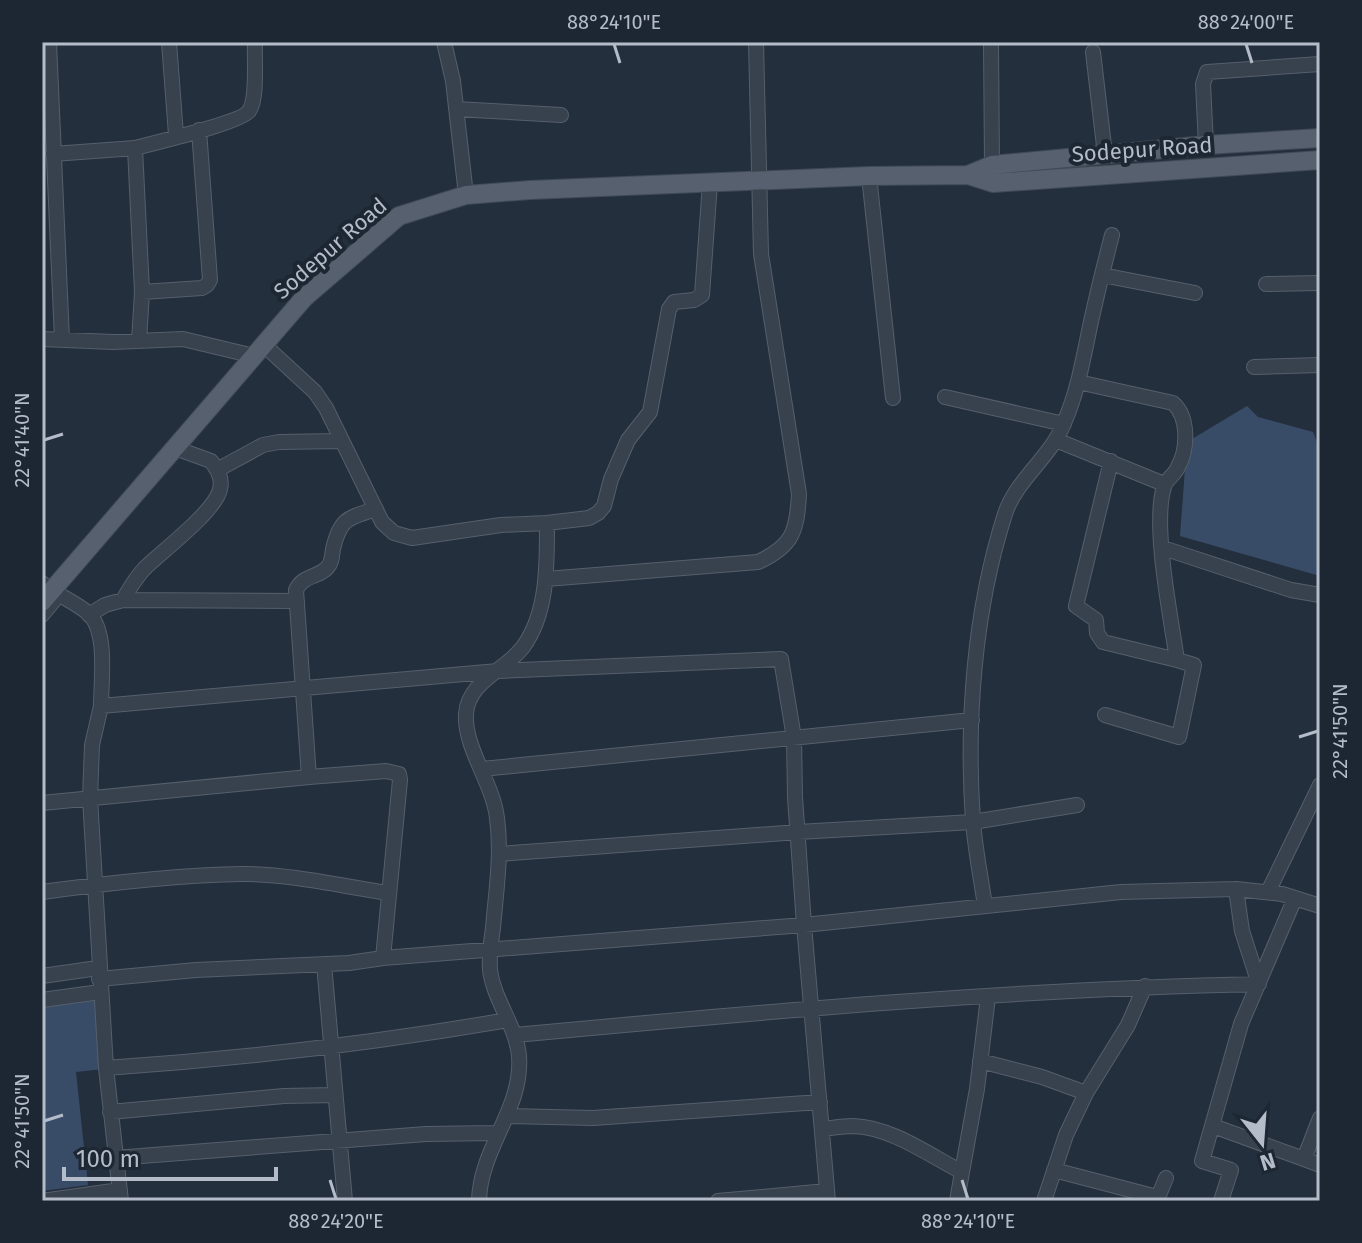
<svg xmlns="http://www.w3.org/2000/svg" width="1362" height="1243" font-family="'Fira Sans',sans-serif">
<style>
.water{fill:#394c67}
.lines{fill:none;stroke-linecap:round;stroke-linejoin:round}
.minor-casing{stroke:#565f6c;stroke-width:16}
.major-casing{stroke:#414a57;stroke-width:20}
.minor{stroke:#38414e;stroke-width:14}
.major{stroke:#56606e;stroke-width:18}
.ticks{fill:none;stroke:#b4bcc9;stroke-width:3}
.labels{text-anchor:middle;stroke-width:8;stroke-linejoin:round;paint-order:stroke}
.street-label{font-size:22px;fill:#b4bcc9;stroke:#1d2633}
.neatline{fill:none;stroke:#b4bcc9;stroke-width:3}
.ticks-label{font-size:20px;text-anchor:middle;fill:#b4bcc9}
</style>
<rect width="100%" height="100%" fill="#242f3e"/>
<path class="water" d="M1247,406L1258,417L1313,432L1320,450V576L1180,536L1187,442Z
M97,995L103,1069L76,1072L88,1185L42,1191V1005Z"/>
<g class="lines">
<g class="minor-casing">
<path id="minor" d="M49,42L62,340
M169,42L176,135
M444,42L453,81L466,195
M991,42L992,165
M1093,52L1104,146
M456,109L561,115
M1206,145L1203,84L1207,72L1320,64
M53,154L135,148
M869,176L893,398
M1102,275L1195,293
M1266,284L1320,283
M142,292L202,288L207,285L210,280L199,130
M42,339L113,342L183,339L254,356
M139,341L142,292L135,148C154,143 242,122 249,111C258,99 254,59 255,42
M263,344L315,392L326,408L382,522L394,533L412,538L501,525L547,523C547,564 548,613 523,647C505,671 468,681 466,714C464,748 493,783 497,818C502,855 496,891 493,928C491,941 489,956 490,970C494,1001 516,1025 519,1056C523,1109 480,1148 479,1201
M1254,367L1320,365
M1078,382L1173,403C1189,417 1188,449 1178,467C1175,475 1166,479 1164,487C1152,525 1171,618 1177,660L1103,642L1097,633L1096,620L1076,606L1111,461
M945,397L1064,424
M1056,440L1164,484
M217,470L263,445L279,442L342,441
M547,523L589,518L598,513L604,506L611,479L628,440L650,412L669,309L674,302L694,300L702,295L710,183
M1163,548L1291,590L1320,595
M546,579L758,562C793,546 797,531 799,494L761,254L756,42
M42,583C56,595 76,602 89,614C108,632 101,681 101,706L498,671L781,659L794,738L795,797L804,925L828,1201
M123,600C129,589 135,579 144,569C161,552 216,511 220,489C223,478 217,469 211,461L175,448
M42,615L57,597
M89,615L105,605L123,600L297,601
M101,706L92,745L90,798L106,1068L121,1201
M1105,715L1179,737L1194,665L1177,660
M482,769L972,720
M309,777L386,771L399,774L400,780L383,958
M42,803L309,777L296,590C303,575 317,578 327,568C332,563 332,556 333,549C340,519 347,518 376,509
M499,854L798,832L973,822L1077,805
M42,892C108,883 176,875 243,874C291,874 341,886 388,893
M1268,892L1320,785
M985,906C981,878 975,849 973,821C966,721 974,611 1005,514C1016,480 1051,457 1064,423C1079,389 1084,353 1092,317C1098,290 1105,262 1112,235
M324,964L345,1201
M42,976L98,968
M99,979L196,970L349,963L383,958L804,925L1121,892L1236,889L1282,894L1320,906
M42,1000L100,992
M515,1035C762,1012 1010,989 1259,984L1242,931L1236,889
M980,1061L1042,1077L1086,1093
M106,1068C241,1059 374,1043 508,1020
M110,1112L284,1096L335,1095
M508,1116L593,1118L820,1102
M1320,1118L1304,1159L1320,1165
M1213,1126L1304,1159
M822,1129C832,1128 843,1126 853,1126C891,1127 929,1155 962,1172L957,1201
M115,1158L426,1134L496,1133
M1054,1170L1153,1196L1159,1195L1166,1178
M962,1172L977,1089L988,997
M42,1201L120,1190
M718,1201L827,1191
M1044,1201L1066,1135L1086,1093L1128,1025L1145,986
M1221,1201L1231,1170L1202,1161L1241,1024L1295,898"/>
</g>
<g class="major-casing">
<path id="major" d="M1320,138L1206,145L992,165L968,175L993,183L1320,160
M42,602L304,298L399,216L466,195L530,190L869,176L968,175"/>
</g>
<use href="#minor" class="minor"/>
<use href="#major" class="major"/>
</g>
<path class="ticks" d="M614,44L620,63M1246,44L1252,63M44,440L63,434M1299,737L1318,731M44,1121L63,1115M330,1180L336,1199M962,1180L968,1199"/>
<g class="labels">
<g class="street-label">
<text transform="translate(1142 149) rotate(-4)" y="8">Sodepur Road</text>
<text transform="translate(330 248) rotate(-41)" y="8">Sodepur Road</text>
</g>
</g>
<rect width="1362" height="1243" fill="none" stroke="#1d2633" stroke-width="88"/>
<g transform="translate(1262 1143) rotate(163)" stroke="#1d2633" stroke-width="6" paint-order="stroke">
<path d="M0-6L14 30L0 20L-14 30Z" fill="#b4bcc9"/>
<text y="-12" font-size="22" font-weight="bold" text-anchor="middle" fill="#b4bcc9">N</text>
</g>
<path d="M64 1167v12h212v-12" fill="none" stroke="#b4bcc9" stroke-width="4"/>
<text x="76" y="1167" font-size="24" fill="#b4bcc9" stroke="#1d2633" stroke-width="6" paint-order="stroke">100 m</text>
<rect x="44" y="44" width="1274" height="1155" class="neatline"/>
<g class="ticks-label">
<text x="614" y="29">88°24'10"E</text>
<text x="1246" y="29">88°24'00"E</text>
<text transform="translate(22 440) rotate(-90)" y="7">22°41'40"N</text>
<text transform="translate(1340 731) rotate(-90)" y="7">22°41'50"N</text>
<text transform="translate(22 1121) rotate(-90)" y="7">22°41'50"N</text>
<text x="336" y="1228">88°24'20"E</text>
<text x="968" y="1228">88°24'10"E</text>
</g>
</svg>
